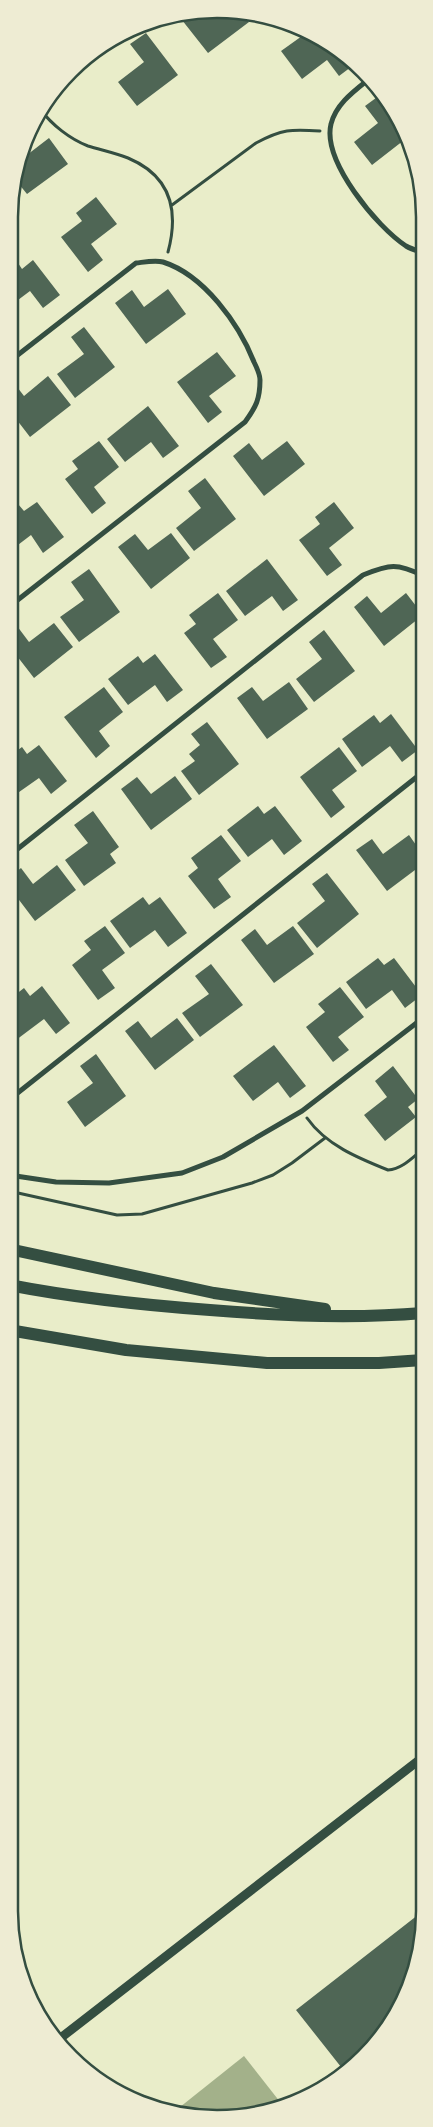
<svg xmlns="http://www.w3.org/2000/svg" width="433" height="2127" font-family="Karla,sans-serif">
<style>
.water{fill:#a3b18a}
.building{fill:#4f6655}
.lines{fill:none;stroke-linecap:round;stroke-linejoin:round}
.path{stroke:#344e41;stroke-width:3}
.minor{stroke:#344e41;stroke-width:5}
.tertiary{stroke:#344e41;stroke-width:9}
.motorway{stroke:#344e41;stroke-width:12}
.rim{fill:none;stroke:#344e41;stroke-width:2.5}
</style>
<rect width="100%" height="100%" fill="#e9edc9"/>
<path class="water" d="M244,2056L284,2107L203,2118L175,2111Z"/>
<path class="building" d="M240,11L249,22L208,53L178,15Z
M309,31L338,51L355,64L339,76L327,60L302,79L281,51Z
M146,33L178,75L137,106L118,82L144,62L130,44Z
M380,95L408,137L372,165L354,142L378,123L365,106Z
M49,138L68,164L27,194L14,178L22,156L23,158Z
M96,197L117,224L91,244L103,260L88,272L61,237L82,221L76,213Z
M16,260L22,269L33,260L60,295L43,308L30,291L10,306V265Z
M168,289L186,314L146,344L115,303L132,290L144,307Z
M84,327L115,367L75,398L57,374L84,354L71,337Z
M217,352L236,376L209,396L222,412L208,423L177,382Z
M48,376L71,405L30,437L10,411V385L14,383L24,396Z
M148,406L179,446L163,458L151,442L125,462L107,439Z
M99,441L119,467L94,487L106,503L92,514L65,479L78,469L72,461Z
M287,441L305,464L264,496L233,456L249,443L262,460Z
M205,478L236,519L194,551L176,528L201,508L188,491Z
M37,502L64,537L43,553L31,535L10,551V510L18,504L24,511Z
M334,502L354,528L329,548L342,565L327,576L299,540L320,524L315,517Z
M171,533L190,558L151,589L118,547L135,534L148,550Z
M267,559L298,600L283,611L272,596L245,616L226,591Z
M89,569L120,612L79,642L60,617L84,600L71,582Z
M218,593L238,620L213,639L227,657L211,668L184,633L196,624L189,615Z
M406,593L423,615L384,646L354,607L367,596L381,613Z
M54,623L73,647L34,678L10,647V631L17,626L29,642Z
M324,630L355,671L314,702L296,679L322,659L309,642Z
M155,654L183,690L167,702L155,685L128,705L108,679L138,656L143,663Z
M289,682L308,709L267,739L237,698L252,687L263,701Z
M104,687L123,712L99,731L110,746L96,758L64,717Z
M391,714L418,750L402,762L390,746L362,767L342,739L374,715L380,723Z
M207,722L239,764L199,795L181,771L195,761L189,754L200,745L191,734Z
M39,745L67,781L51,794L39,778L12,797L10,794V756L22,747L27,754Z
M339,747L357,771L332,790L345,807L331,818L300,777Z
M175,776L192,799L151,830L121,789L137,777L151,794Z
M258,806L264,814L275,806L302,841L284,855L272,839L248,857L227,830Z
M93,811L119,847L110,854L116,863L84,886L65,860L88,843L74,825Z
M423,824V842L415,830Z
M221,835L241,861L218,879L231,897L214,909L188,876L198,868L191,858Z
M409,835L423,855V864L387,891L356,850L372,839L383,854Z
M57,865L76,890L35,921L10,888V877L21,868L33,884Z
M327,873L359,914L317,948L297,923L325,901L312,884Z
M143,897L149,905L160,897L187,933L168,947L155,930L130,948L110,921Z
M105,926L125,953L102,970L115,988L98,1000L72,965L91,950L84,941Z
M293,926L314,954L274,983L241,940L255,929L267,945Z
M378,958L384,965L394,958L422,995L405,1008L392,990L366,1009L346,982Z
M211,964L243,1005L200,1037L182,1013L209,994L195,976Z
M42,986L70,1023L56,1034L44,1019L16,1040L10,1031V999L24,988L30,996Z
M340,987L364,1017L338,1037L349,1050L333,1062L306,1027L325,1012L318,1004Z
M177,1018L194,1040L155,1070L125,1031L138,1021L151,1038Z
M274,1045L306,1086L290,1098L278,1082L253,1101L233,1076Z
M96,1054L126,1096L85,1127L67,1102L93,1083L80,1066Z
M393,1066L418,1099L408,1107L416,1117L385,1141L364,1115L387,1097L375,1081Z
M423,1911V1937L397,2014L353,2067L345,2072L296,2010Z"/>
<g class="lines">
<path class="path" d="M40,109C52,125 70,139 88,146C101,150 115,153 128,158C171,176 179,211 168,252
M172,205L256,143C282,129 291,129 320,131
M307,1118C326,1145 358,1158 388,1170C402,1169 412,1158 423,1149
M9,1191L117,1215L142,1214L252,1183L273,1175L292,1163L325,1138"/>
<path class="minor" d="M87,55L93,50
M369,79C354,91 336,104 331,124C322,161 377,227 406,246C411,249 418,251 424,253
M10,606L245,422C256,407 260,399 260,380C260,374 257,368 254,362C239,324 204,275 163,262C155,260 145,262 136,263L10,361
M10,855L363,575C390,564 397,563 424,576
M10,1099L423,772
M9,1175L56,1182L109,1183L182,1173L223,1157L302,1111L423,1018"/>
<path class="tertiary" d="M58,2040L423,1757"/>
<path class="motorway" d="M9,1249L214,1293L325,1309
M9,1285C76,1298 142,1305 210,1310C281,1316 352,1319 423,1313
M9,1330L126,1350L267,1363H379L423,1360"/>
</g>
<path d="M0 0H433V2127H0ZM217 18H217A199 199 0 0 1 416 217V1911A199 199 0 0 1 217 2110H217A199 199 0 0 1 18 1911V217A199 199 0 0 1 217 18Z" fill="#eeecd3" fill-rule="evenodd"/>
<path class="rim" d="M217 18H217A199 199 0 0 1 416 217V1911A199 199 0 0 1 217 2110H217A199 199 0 0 1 18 1911V217A199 199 0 0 1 217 18Z"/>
</svg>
